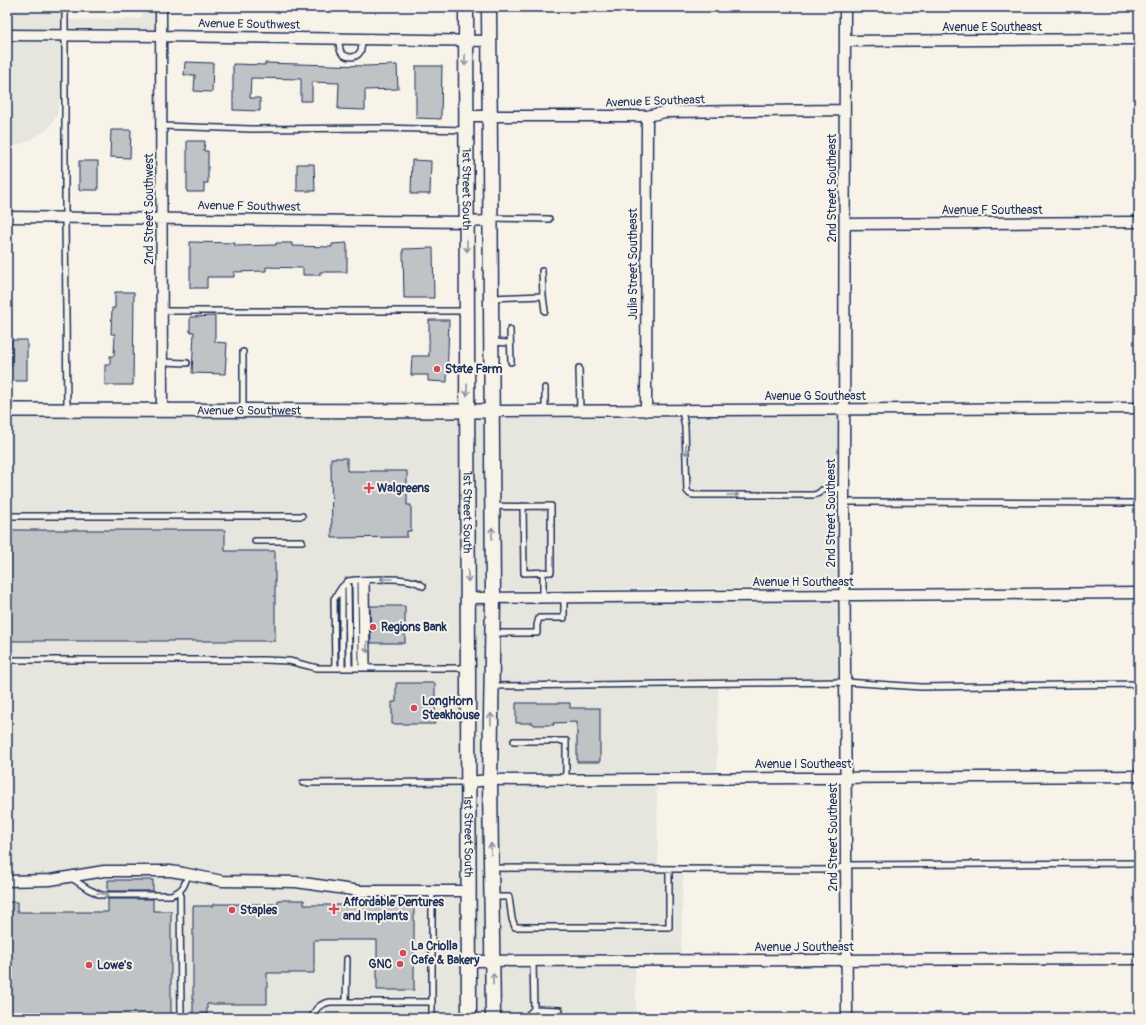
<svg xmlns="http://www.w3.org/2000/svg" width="1146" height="1025" font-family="Pangolin,sans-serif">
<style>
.built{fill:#e6e5de}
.building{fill:#c0c3c5;stroke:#1b2f5e}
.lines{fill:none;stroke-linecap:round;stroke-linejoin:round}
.service-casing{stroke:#1b2f5e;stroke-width:8}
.minor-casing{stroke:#1b2f5e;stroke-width:13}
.tertiary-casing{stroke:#1b2f5e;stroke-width:16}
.secondary-casing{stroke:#1b2f5e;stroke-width:17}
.service{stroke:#f7f3e8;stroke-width:5}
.minor{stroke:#f7f3e8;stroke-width:10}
.tertiary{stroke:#f7f3e8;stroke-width:13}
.secondary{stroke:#f7f3e8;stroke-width:14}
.oneway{stroke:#8991a3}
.poi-dot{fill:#d1495b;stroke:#f7f3e8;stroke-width:1.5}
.labels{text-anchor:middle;stroke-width:4;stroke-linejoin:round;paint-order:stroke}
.street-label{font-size:12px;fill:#1b2f5e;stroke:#f7f3e8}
.poi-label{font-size:12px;font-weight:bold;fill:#1b2f5e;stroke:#f7f3e8;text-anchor:start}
</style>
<rect width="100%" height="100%" fill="#f7f3e8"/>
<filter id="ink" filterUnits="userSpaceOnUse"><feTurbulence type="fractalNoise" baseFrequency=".025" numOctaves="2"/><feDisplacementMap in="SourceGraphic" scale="8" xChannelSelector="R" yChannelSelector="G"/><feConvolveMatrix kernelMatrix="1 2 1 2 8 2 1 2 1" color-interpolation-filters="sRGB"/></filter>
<g filter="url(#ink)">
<path class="built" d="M7,7H64L66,19L69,20L140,19L142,16L143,7H155V29L7,28Z
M7,42H68L57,115L48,129L26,142L7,148Z
M7,410L491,411L481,780L490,1018H7Z
M722,416H838V587L499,590L497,418H652Z
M838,601L839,687L718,686L717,771L497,773L499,604Z
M657,786L658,872L683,873L681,953L499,954L497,787Z
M635,967L636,1018H499V968Z"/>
<path class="building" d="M185,62L213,63L212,92L194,91L195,75H184Z
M265,63L365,66L397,65L398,89L365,90V110L338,109L339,83L312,82V101H301V79L251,78L250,98H260V111L233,110V64L265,65Z
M416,66H442L441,119L416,118Z
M111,130H131L130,158L110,157Z
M187,141H205L204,151H208V183H204V192H187Z
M412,160L431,161L430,194H411Z
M79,161H98V190H79Z
M297,164H314L315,191H297Z
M190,242L235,243V246L276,245V243H292V246L332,247V244L347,243V272H320V275H303V268L266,267V271L234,272V277H207V288H190Z
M433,248L434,298H404L403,249Z
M115,292H134L133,385H105V365H110V356H114L115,334H111L112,308H115Z
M215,316V342L227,343L225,374L192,373L194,332H190V317Z
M429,320H449L447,382L428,381V375H411L412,356H429Z
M12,340H27V381H7V365H12Z
M331,458H347V471H407V505H411V531H407V537L332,538Z
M7,530H225V551H275V641H7Z
M370,606H405V643H371Z
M396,683H435V724H392V702H396Z
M516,703H570V708H600V762H577V722L553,723L554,725H534L533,723H516Z
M108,880H153V891H108Z
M108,899H153V911H171V1018H7V902H17V912H108Z
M278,900H304V905H414V990H377V940H314V973H267V1004H207V1014H193V906H213V904H278Z"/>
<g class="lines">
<g class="service-casing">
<path id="service" d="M65,7V218L67,409
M339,39C339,43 339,48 341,52C345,58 356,59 360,52C362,49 362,43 362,39
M161,126L251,129L379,128L466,130
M491,218L549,219
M543,296L545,311
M492,298L543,296L542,271
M162,311H465
M510,330L511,362
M492,342L510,343
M162,362L187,363
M579,368L580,411
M243,410V352
M682,410L685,427L687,491L690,494L694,495H814L819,493L822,490L844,488
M545,411V388
M844,502L1139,503
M493,506C512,507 532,506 551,506V572L524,573L523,506
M7,516H302
M255,541H302
M543,572V596
M355,580L356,668
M361,580L362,668
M366,580L367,668
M348,581L349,668
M342,588V668
M493,633H537V625L539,618H564V596
M7,660H265L289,661L317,668H467
M335,668L334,599L342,587L348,581L355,580C372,580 410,575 423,586
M493,686L845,682L921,687L1139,684
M514,741H566V779
M303,783L468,782
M492,868L836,870L846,865L1139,863
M70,877L88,889L101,895H171C184,890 184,886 188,874
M180,891L181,1018
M432,891V1018
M493,897H509L512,919L515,927H669V869
M346,1002L347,959
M534,1009L560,1010
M312,1018C315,1008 320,1004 330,1002H432
M525,1018L534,1009L533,961"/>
</g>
<g class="minor-casing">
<path id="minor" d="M161,7L162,410
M845,7L844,502L847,1018
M7,35L161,36L490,41
M845,41L1139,39
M465,116H647L665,112L845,110
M7,217L466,222L490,221
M845,224L1139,222
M491,411L1139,408
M646,411L647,116
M468,598L1139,593
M468,782L490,780L1139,776
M7,881L50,880L104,871H170L183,873L222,881L296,882L360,891H469
M469,961L1139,959"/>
</g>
<g class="tertiary-casing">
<g id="tertiary">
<path id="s1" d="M7,410L491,411"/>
</g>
</g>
<g class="secondary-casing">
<g id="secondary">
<path id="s2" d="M466,7L469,1018"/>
<path d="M489,7L493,597L490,780L493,1018"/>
</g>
</g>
<use href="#service" class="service"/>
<use href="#minor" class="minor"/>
<use href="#tertiary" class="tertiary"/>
<use href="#secondary" class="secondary"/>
</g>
<defs><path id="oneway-shaft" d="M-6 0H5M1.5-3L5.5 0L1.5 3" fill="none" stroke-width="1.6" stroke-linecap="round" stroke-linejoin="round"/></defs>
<g class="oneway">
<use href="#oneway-shaft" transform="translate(465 60) rotate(90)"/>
<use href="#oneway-shaft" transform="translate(467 246) rotate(89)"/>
<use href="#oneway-shaft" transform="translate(467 390) rotate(91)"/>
<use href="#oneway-shaft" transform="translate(686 449) rotate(89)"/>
<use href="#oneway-shaft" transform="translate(733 495)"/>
<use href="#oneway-shaft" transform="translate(492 533) rotate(-90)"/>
<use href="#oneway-shaft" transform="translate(468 576) rotate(89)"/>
<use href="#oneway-shaft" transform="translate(386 579) rotate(-180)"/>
<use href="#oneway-shaft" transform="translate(367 647) rotate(89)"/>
<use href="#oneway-shaft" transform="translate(491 719) rotate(-89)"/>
<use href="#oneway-shaft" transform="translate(491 849) rotate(-91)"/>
<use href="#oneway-shaft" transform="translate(103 894) rotate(9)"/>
<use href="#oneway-shaft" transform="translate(493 979) rotate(-90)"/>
</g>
</g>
<g class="poi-dot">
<circle cx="437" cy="369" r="4"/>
<path d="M367 482h4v4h4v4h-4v4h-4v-4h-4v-4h4z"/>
<circle cx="373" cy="627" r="4"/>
<circle cx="414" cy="708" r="4"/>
<path d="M332 903h4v4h4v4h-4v4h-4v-4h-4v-4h4z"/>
<circle cx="232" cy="910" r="4"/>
<circle cx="403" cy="953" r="4"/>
<circle cx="400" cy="964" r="4"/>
<circle cx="89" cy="965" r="4"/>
</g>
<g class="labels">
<g class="street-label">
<text transform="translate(249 24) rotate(1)" y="4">Avenue E Southwest</text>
<text x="992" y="31">Avenue E Southeast</text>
<text transform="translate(655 101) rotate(-2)" y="4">Avenue E Southeast</text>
<text transform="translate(832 188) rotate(-90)" y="4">2nd Street Southeast</text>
<text dy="4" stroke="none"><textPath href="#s2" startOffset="182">1st Street South</textPath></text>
<text transform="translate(249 206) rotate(1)" y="4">Avenue F Southwest</text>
<text transform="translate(149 209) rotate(-90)" y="4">2nd Street Southwest</text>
<text x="992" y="214">Avenue F Southeast</text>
<text transform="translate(633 264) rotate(-90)" y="4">Julia Street Southeast</text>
<text x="815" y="400">Avenue G Southeast</text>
<text dy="4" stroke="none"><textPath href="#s1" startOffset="242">Avenue G Southwest</textPath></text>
<text dy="4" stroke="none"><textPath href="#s2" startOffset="505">1st Street South</textPath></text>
<text transform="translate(831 513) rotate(-90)" y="4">2nd Street Southeast</text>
<text x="803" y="586">Avenue H Southeast</text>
<text x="803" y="768">Avenue I Southeast</text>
<text dy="4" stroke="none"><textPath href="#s2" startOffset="829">1st Street South</textPath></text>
<text transform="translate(833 837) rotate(-90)" y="4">2nd Street Southeast</text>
<text x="804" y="951">Avenue J Southeast</text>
</g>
<g class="poi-label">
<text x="445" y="373">State Farm</text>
<text x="377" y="492">Walgreens</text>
<text x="381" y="631">Regions Bank</text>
<text x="422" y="705">LongHorn<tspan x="422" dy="14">Steakhouse</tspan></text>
<text x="343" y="906">Affordable Dentures<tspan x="343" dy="14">and Implants</tspan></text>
<text x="240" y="914">Staples</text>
<text x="411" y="950">La Criolla<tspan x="411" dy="14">Cafe &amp; Bakery</tspan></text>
<text x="392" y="968" text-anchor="end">GNC</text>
<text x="97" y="969">Lowe's</text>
</g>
</g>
<rect width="1146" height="1025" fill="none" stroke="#f7f3e8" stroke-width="24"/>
<rect x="12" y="12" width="1122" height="1001" fill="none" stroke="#1b2f5e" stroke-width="1.5" filter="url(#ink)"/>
</svg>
